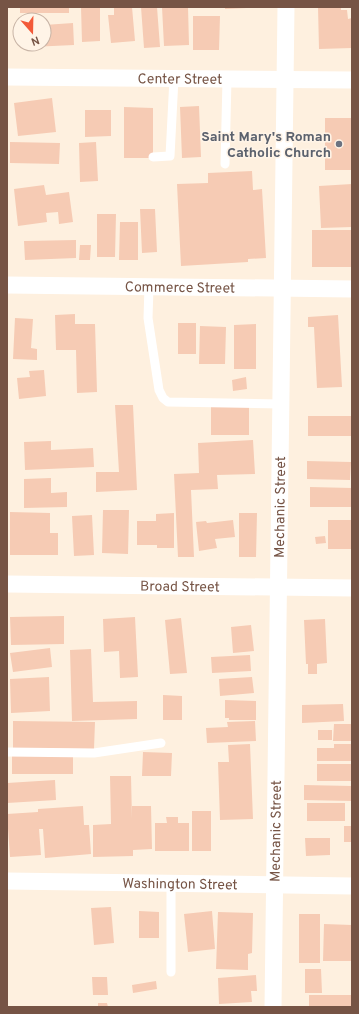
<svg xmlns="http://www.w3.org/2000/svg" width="359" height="1014" font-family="Overpass,sans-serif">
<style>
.building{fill:#f6cbb4}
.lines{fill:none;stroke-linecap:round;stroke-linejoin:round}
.service{stroke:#fff;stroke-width:9}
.minor{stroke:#fff;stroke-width:17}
.worship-dot{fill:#6b7280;stroke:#fff4e7;stroke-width:1.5}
.labels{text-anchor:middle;stroke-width:3;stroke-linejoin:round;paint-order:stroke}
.street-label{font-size:14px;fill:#765445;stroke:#fff4e7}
.worship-label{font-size:14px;font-weight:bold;fill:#5b616d;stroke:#fff4e7;text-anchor:end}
</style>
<rect width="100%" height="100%" fill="#fef0df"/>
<path class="building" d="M20,7H69V13H20Z
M81,7H100V41L82,42Z
M114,7H132L135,41L111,43L108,15H114Z
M141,7H157L160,47L144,48Z
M162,7H188L189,45L164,46Z
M225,7H247V8L225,9Z
M318,7H341V10H347L348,19L352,18V48L319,49Z
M193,16H220L219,50H193Z
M73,23L74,45L31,47V44H44V25Z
M52,98L56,132L18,136L14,103Z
M199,106L201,157L182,158L180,107Z
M124,107L153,108V158H124Z
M85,110H111V136L85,137Z
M325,118H352V170H325Z
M10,142L60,143L59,164L10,163Z
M96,142L98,181L80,182L79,143Z
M252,171L253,190L262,189L266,258L248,259V262L181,266L177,184L208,183V173Z
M352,184V227L321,228L319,186Z
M44,185L46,195L69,192L73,222L59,224L58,212L46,213L47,222L18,226L14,189Z
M140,209H155L157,252L142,253Z
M97,214H116L115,257H97Z
M120,222H138V260H119Z
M312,230H352V267H312Z
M76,240V258L25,260L24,241Z
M80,245H91L90,260H79Z
M75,314V324H95L97,392L77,393L76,350H56L55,315Z
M338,315L342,387L317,388L314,327H308V317Z
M15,318L33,319L31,348L37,349V360L13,359Z
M178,323H196V354H178Z
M256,324V369H234V325Z
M200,326L226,327L225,364H199Z
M44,370L46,396L19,399L17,378L30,377L29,371Z
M246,377L247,389L233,391L232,380Z
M115,405H133L137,490L96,492V472H119Z
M211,407H249V435H211Z
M308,416H352V436H308Z
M253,440L255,474L217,475L218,489L191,490L194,557H178L174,474L199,473L198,443Z
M51,441V450L93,448L94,467L25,470L24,442Z
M307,461L351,462L350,480L307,479Z
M51,478V493L67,492V507L24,508V479Z
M310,487L352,488V507H310Z
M103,510H129L128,554L102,553Z
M10,512L50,513V533H58V555H10Z
M174,513V548H157V545H137V521H156V514Z
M239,513H257L256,557H239Z
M92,515L94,555L74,556L72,516Z
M233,520L235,537L215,539L217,548L199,551L196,522L206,521L207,523Z
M328,520H352V549H328Z
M325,536L326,543L316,544L315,537Z
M64,616V644L11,645L10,617Z
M135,617L138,677L120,678L119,651L104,652L103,619Z
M181,618L187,673L170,674L165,620Z
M325,619L327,663L317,664V674H308V664H306L304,620Z
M251,625L254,651L233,653L231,627Z
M50,648L52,667L13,672L10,653Z
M91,649L93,702L137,701V719L72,721L70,650Z
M250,655L251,671L212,673L211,657Z
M49,677L50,711L11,713L10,679Z
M252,677L254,693L220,696L219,679Z
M163,695L182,696V720H163Z
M225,700L256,701V720H229V718H225Z
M343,704L344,721L302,723V705Z
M13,721L95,722L94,749L13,748Z
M255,721L256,741L207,743L206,728L228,727L227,722Z
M334,724H352V741H333Z
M318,730H332V740H318Z
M250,744L253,819L220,820L218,762H229L228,745Z
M334,744H352V761H317V748H334Z
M143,752L172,753L171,776H142Z
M12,754H73V774H12Z
M317,764H352V781H317Z
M110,776H131L132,819V806H151L152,849L133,850V856L93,857V825L111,824Z
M55,780L56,800L7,803V783Z
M304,785L352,786V801L304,800Z
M307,803H345V821H307Z
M83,806L84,825H89L91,854L45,858L43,829H39L41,855L10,857L7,814L38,812V809Z
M192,811H211V851H192Z
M166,817H178V823H189V851H155V823H167Z
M344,826H352V842H344Z
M305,838H330V855L306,856Z
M111,907L114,943L94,945L91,908Z
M139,911L159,912V938H139Z
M212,911L215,949L188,952L184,914Z
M218,912L253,913L252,953L248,954V970L216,969Z
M299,914H320V963H299Z
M324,924L352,925V961H323Z
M305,969H321L322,993H305Z
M256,975L257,991H251L252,1002L219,1004L218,978Z
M92,977H107L108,995H93Z
M156,981L157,989L133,993L132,985Z
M309,995H352V1007H309Z
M98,1003H107L108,1007H98Z"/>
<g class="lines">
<path class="service" d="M153,157L170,156L174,78
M225,164L227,79
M149,287L148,318L159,390L163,398L168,402L280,404
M7,752L94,753L161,743
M171,883V972"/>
<g class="minor">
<path id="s1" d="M7,77L352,80"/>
<path id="s2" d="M7,285L352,289"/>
<path id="s3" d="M7,584L352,588"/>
<path id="s4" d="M7,881L352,886"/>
<path id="s5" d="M273,1007L286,7"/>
</g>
</g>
<circle class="worship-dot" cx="339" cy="144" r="4"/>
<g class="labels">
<g class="street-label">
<text dy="5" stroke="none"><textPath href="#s1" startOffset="173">Center Street</textPath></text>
<text dy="5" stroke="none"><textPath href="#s2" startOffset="173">Commerce Street</textPath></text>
<text dy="5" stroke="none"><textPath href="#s5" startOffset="500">Mechanic Street</textPath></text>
<text dy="5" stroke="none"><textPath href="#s3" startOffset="173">Broad Street</textPath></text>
<text dy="5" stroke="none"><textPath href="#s5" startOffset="176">Mechanic Street</textPath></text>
<text dy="5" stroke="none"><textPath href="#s4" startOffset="173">Washington Street</textPath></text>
</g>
<g class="worship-label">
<text x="331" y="141">Saint Mary's Roman<tspan x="331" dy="16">Catholic Church</tspan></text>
</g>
</g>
<rect width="359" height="1014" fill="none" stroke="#765445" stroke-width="16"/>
<g transform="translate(32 32) rotate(160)"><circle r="19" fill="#fff4e7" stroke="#c8b4a6"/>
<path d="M0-3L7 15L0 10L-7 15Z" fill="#f35938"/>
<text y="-6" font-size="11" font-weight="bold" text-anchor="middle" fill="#765445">N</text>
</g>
</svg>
